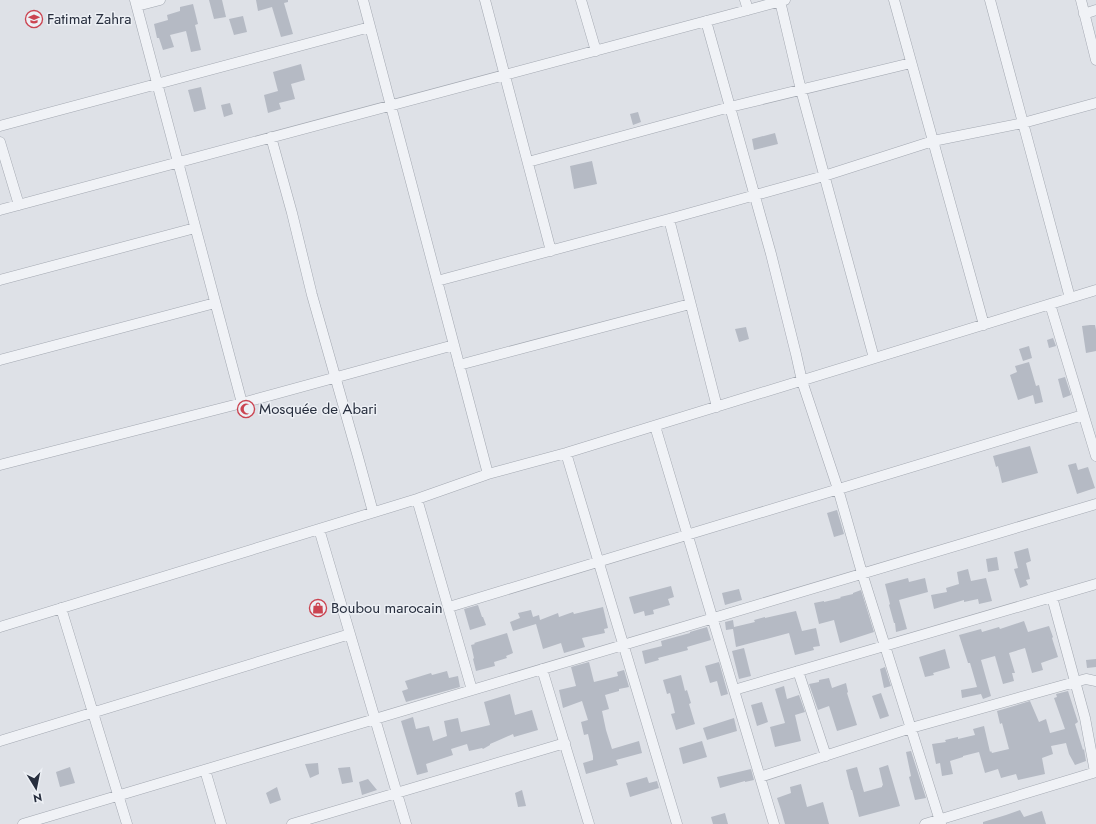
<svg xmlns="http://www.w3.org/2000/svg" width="1096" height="824" font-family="Jost,sans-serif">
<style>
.building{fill:#b5bac4}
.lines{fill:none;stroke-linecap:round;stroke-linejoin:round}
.minor-casing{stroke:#a3a8b1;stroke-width:11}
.minor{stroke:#f0f2f6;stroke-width:10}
.labels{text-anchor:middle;stroke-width:3;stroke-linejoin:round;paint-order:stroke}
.poi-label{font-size:15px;fill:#272e3e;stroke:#edf0f5;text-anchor:start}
</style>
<rect width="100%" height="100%" fill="#dee1e7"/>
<path class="building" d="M209,0H222L226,17L214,19Z
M256,0H288V2L284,3L293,34L281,37L272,7L258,11Z
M193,4L198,24L195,25L201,50L191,52L186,31L170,35L174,47L163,50L159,38H157L154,24L168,20L167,15L180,11V7Z
M243,16L247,32L234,35L229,19Z
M301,64L305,80L291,84L295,99L279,103L281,109L268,113L264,95L278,91L273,72Z
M201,87L206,109L194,112L188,90Z
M230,103L233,114L224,117L221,105Z
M638,112L641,122L633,125L630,114Z
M775,133L778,144L754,150L752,139Z
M592,161L597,184L574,189L570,166Z
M1090,325H1095L1096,330V351L1086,353L1082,326Z
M746,327L749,339L739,342L735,329Z
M1053,338L1056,346L1049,348L1047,340Z
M1029,346L1032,358L1023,361L1019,349Z
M1029,362L1036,386L1039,385L1043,402L1035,404L1033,395L1018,400L1010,375L1017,372L1015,366Z
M1065,377L1071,395L1063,398L1058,379Z
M1030,446L1038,473L1002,483L998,466L996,467L993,456Z
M1076,463L1078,470L1088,467L1095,488L1077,494L1068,465Z
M837,510L844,534L834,537L827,513Z
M1028,548L1031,561L1026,563L1030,579L1026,580L1028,585L1020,588L1014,569L1018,568L1014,552Z
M997,557L999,570L988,572L986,559Z
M968,569L971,581L986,578L992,601L979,604L978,599L964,602V600L934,609L931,595L947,592L946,588L959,584L957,572Z
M908,578L909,582L925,578L928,592L899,600L907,629L896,632L895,623H894L889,605L890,604L885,584Z
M671,586L674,597L668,599L670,605L653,610L654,614L645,616L644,611L634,614L629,597Z
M739,589L742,600L725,605L722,593Z
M861,590L874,632L840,643L834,620L819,624L814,603L824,601V602L841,598L840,597L853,594V593Z
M478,605L482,617H483L486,625L470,630L464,609Z
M603,607L608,628L604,629L605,633L582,638L585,647L564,653L561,643L543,649L536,624L513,631L510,622L520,618L518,613L531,610L533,617L539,615L540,620L558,613L559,617L573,612L574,614Z
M796,611L802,631L816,628L820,646L813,647L814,650L795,655L789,633L736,647L733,629L726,630L725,622L733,620L734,627L755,622L754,620L765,617V618Z
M1024,621L1028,632L1049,626L1053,637L1052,638L1058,657L1041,663L1043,670L1032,673L1025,648L1009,653L1015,673H1012L1014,681L1003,684L995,656L981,660L991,696L983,699L981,694L962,698L961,690L977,687L970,663H968L959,635L981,629L982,632L999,627L1000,629Z
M707,627L711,640L687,647L688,650L658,658L659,660L645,664L642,651L662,646L661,641L690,633V632Z
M507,633L513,653L506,656L507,658L494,662L495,666L476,671L473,659L474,658L471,645L475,644L474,643Z
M744,648L751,676L739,679L732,651Z
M945,649L950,668L933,673L934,675L925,677L919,657Z
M1096,659V667L1087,668L1086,660Z
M589,662L594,682L618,676L617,672L624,670L629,687L619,689V691L605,695L609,709L602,711L606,730L612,749L639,741L642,753L616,760L618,765L586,774L583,763L593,760V756L588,734L584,735L581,722L588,720L582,701L563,708L559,690L576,686L571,667Z
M719,662L728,694L721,696L717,681L710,683L705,666Z
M885,667L891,686L884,688L880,669Z
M447,671L449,678L458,676L460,687L406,702L402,691L408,689L405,681L431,673L432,675Z
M681,675L685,691L687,690L691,703L689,704L695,724L676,730L671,714L675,713L670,693L667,694L663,680Z
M829,678L832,688L846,683L848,692L847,693L857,725L837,731L829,706L818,710L809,684L819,682V680Z
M784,686L787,699L799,695L805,712L795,715L801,741L775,747L770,727L785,723L775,689Z
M1068,691L1078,722L1075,724L1083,750L1084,749L1086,761L1075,765L1069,754L1066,743L1051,746L1053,754L1042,758L1045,774L1018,780L1016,774L1001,778L998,769L985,773L979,752L963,756V757L950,761L953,774L942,776L940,763L936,764L932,744L946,742L945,740L958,737V739L975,735L973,729L984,726L990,752L991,751L992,753L1009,749L1002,723L1000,724L997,711L1030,701L1039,722L1046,719L1050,733L1065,729L1054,698L1057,697L1056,694Z
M881,693L889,716L880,719L872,696Z
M510,694L515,715L532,710L538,730L514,737L513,734L497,741L490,744V745L483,749L482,748L469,751L467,744L451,749L453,755L426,764L428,772L417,775L401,721L413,717L416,729L429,726L433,741L447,736L444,721L458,718L461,732L490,725L484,702Z
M762,702L768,722L757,726L751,705Z
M734,718L737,731L707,740L703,728Z
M702,741L707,757L683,764L679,748Z
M911,751L926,798L915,800L909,777L911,776L906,752Z
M318,763L319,774L310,778L305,764Z
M888,765L900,806L859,817L852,790H851L846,770L857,767L864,792L882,787V786L883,785L879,768Z
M70,767L75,783L60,787L56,772Z
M350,767L353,782L342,784L338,768Z
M751,769L754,780L745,782V781L720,788L717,777Z
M647,777L649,783L657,781L659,788L630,797L626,783Z
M368,779L377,790L362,795L359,782Z
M801,784L807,807L823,802L829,824H785L781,810L777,798L791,793L790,787Z
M277,787L281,800L270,804L266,793Z
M522,790L526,806L518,807L515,793Z
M1020,810L1024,817L1042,811L1046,824H983V822L1006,815Z
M725,813L728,824H713L711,817Z"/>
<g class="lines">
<g class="minor-casing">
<path id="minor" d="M135,0L242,403
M363,0L488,474
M485,0L551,251
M581,0L596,51
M745,0L748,10
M894,0L984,325
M990,0L1070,298
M1081,0L1096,60
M780,1L801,90L874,358
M137,6L160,0
M1084,14L1096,10
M706,21L771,254L796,354L802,381L838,489L862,573L941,824
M0,126L370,27
M271,137L292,213L312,295L358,457L373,512
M0,142L19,205
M528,162L730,107L911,63
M0,210L785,0
M669,219L717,407
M0,280L195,228
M437,281L669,219L824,176L933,141L1023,123L1096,103
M1050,304L1096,456
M0,360L215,303
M459,365L690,304
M655,426L774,824
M566,453L677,824
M0,465L242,403L454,345
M417,499L472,690
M319,529L406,824
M1052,597L1085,718L1095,772
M449,607L1083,415
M61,608L127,824
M0,627L417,499L488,474L566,453L1096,290
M542,669L589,824
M798,671L826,756
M734,690L1096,584
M0,741L350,634
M205,770L221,824
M760,777L911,728L1075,682L1086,679L1096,681
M23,824L1096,504
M292,824L565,743
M925,824L1096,772"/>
</g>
<use href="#minor" class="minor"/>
</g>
<defs>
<g id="school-ring" transform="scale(0.9)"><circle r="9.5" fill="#edf0f5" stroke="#cb4451" stroke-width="1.5"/><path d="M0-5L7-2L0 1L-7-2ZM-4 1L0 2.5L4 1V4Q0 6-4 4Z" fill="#cb4451"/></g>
<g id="mosque-ring" transform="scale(0.9)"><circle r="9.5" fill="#edf0f5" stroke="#cb4451" stroke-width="1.5"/><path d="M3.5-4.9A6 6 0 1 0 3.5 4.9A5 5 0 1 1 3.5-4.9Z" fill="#cb4451"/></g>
<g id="shop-ring" transform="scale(0.9)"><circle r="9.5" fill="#edf0f5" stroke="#cb4451" stroke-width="1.5"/><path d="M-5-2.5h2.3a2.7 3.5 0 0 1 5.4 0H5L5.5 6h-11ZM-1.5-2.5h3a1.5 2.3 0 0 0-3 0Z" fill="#cb4451"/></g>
</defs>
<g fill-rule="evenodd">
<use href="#school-ring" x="34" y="19"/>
<use href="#mosque-ring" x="246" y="409"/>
<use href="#shop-ring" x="318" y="608"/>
</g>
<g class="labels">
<g class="poi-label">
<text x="47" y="24">Fatimat Zahra</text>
<text x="259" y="414">Mosquée de Abari</text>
<text x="331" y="613">Boubou marocain</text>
</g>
</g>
<g transform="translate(36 788) rotate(170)" stroke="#edf0f5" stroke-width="3" paint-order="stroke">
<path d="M0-3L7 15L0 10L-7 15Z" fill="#272e3e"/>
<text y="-6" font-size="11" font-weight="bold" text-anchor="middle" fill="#272e3e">N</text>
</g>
</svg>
